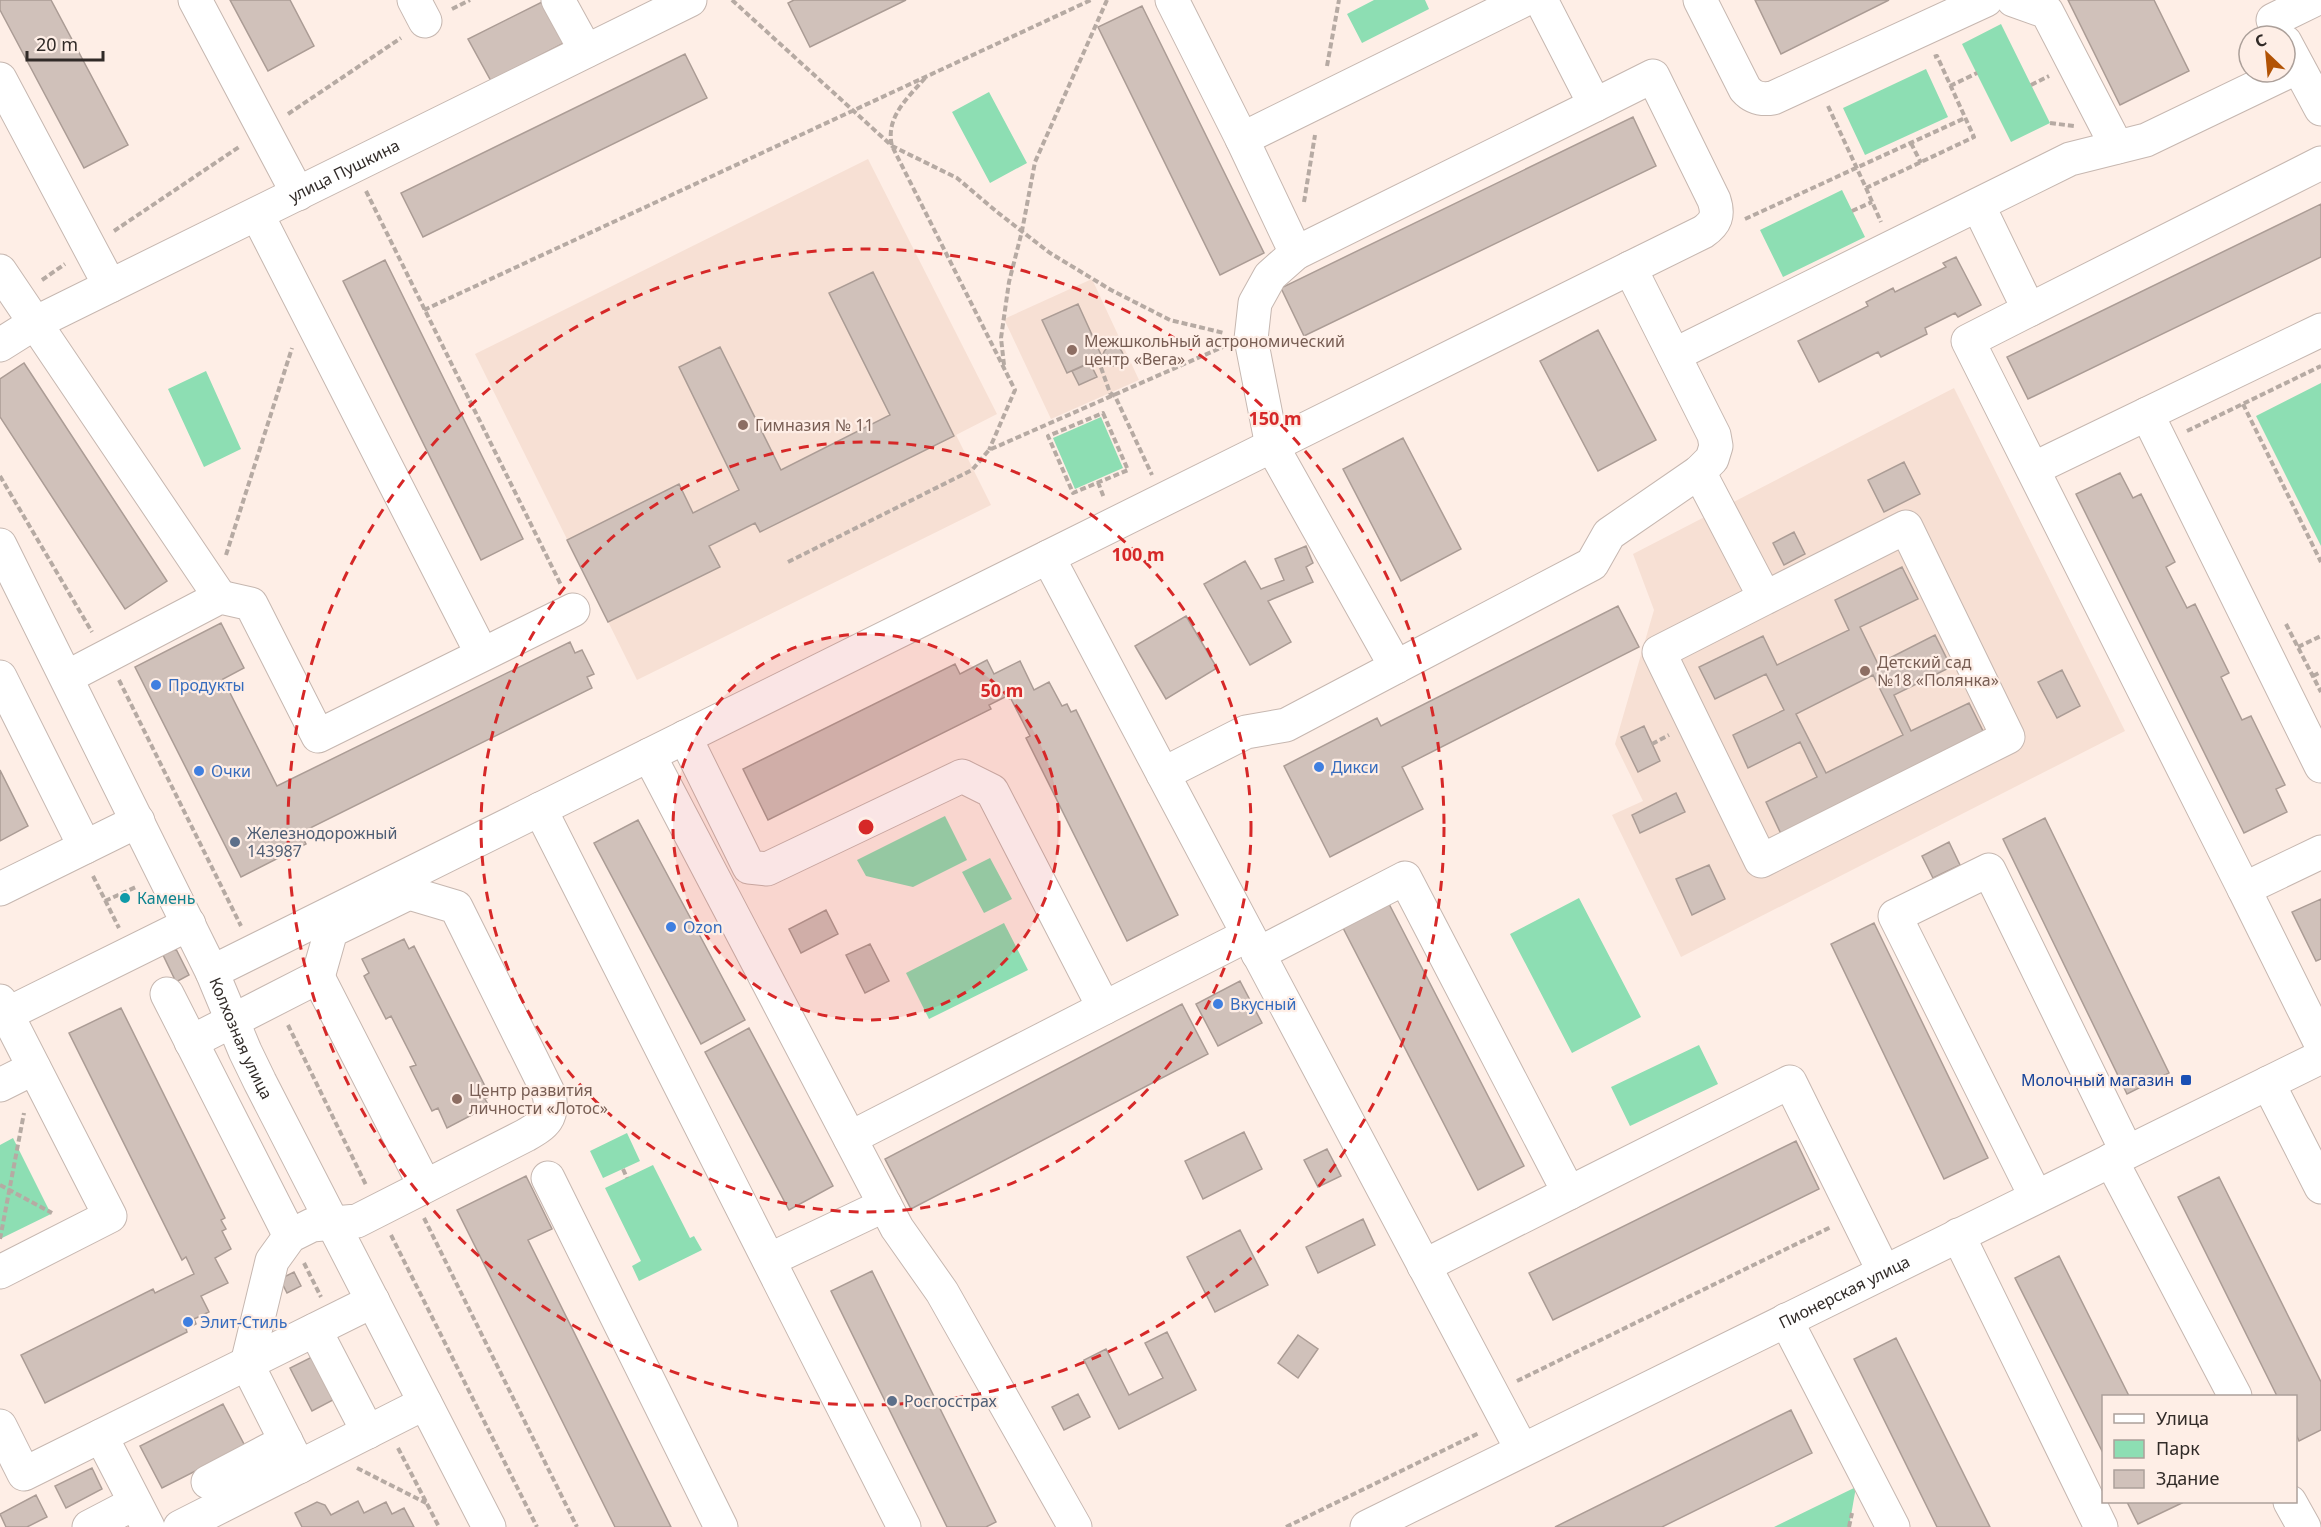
<svg xmlns="http://www.w3.org/2000/svg" width="2321" height="1527" font-family="'Noto Sans',sans-serif">
<style>
.built{fill:#f7e0d4}
.green{fill:#8ddeb3}
.building{fill:#d0c1ba;stroke:#ab9c95;stroke-width:1.5;fill-rule:evenodd}
.lines{fill:none;stroke-linecap:round;stroke-linejoin:round}
.minor-casing{stroke:#c6b7b0;stroke-width:35}
.path{stroke:#b6aaa3;stroke-width:4;stroke-dasharray:6 3;stroke-linecap:butt}
.minor{stroke:#fff;stroke-width:33}
.ring{fill:none;stroke:#d62828;stroke-width:3;stroke-dasharray:10 8}
.education-dot{fill:#8d6e63;stroke:#feeee6;stroke-width:2}
.shop-dot{fill:#3f7fe0;stroke:#feeee6;stroke-width:2}
.service-dot{fill:#5c6f8a;stroke:#feeee6;stroke-width:2}
.culture-dot{fill:#0f9aa8;stroke:#feeee6;stroke-width:2}
.transit-dot{fill:#1a4fb4;stroke:#feeee6;stroke-width:2}
.labels{text-anchor:middle;stroke-width:4.5;stroke-linejoin:round;paint-order:stroke}
.street-label{font-size:16px;fill:#312b28;stroke:#feeee6}
.education-label{font-size:16px;fill:#785e54;stroke:#feeee6;text-anchor:start}
.shop-label{font-size:16px;fill:#366cbe;stroke:#feeee6;text-anchor:start}
.service-label{font-size:16px;fill:#4e5e75;stroke:#feeee6;text-anchor:start}
.culture-label{font-size:16px;fill:#0d838f;stroke:#feeee6;text-anchor:start}
.transit-label{font-size:16px;fill:#164399;stroke:#feeee6;text-anchor:end}
.centre{fill:#d62828;stroke:#feeee6;stroke-width:3}
.ring-label{font-size:18px;text-anchor:middle;font-weight:bold;fill:#d62828;stroke:#feeee6;stroke-width:4.5;stroke-linejoin:round;paint-order:stroke}
</style>
<rect width="100%" height="100%" fill="#feeee6"/>
<path class="built" d="M868,159L997,414L956,435L991,505L637,680L475,354Z
M1092,279L1139,380L1051,419L1004,319Z
M1954,388L2125,731L1681,957L1612,815L1643,801L1615,744L1654,610L1633,554Z"/>
<path class="green" d="M1374,0H1425L1429,9L1362,43L1347,14Z
M2001,24L2050,123L2011,142L1962,44Z
M1926,69L1948,117L1865,155L1843,108Z
M989,92L1027,163L990,183L952,112Z
M1842,190L1865,237L1783,277L1760,230Z
M206,371L241,449L204,467L168,389Z
M2321,383V546L2256,416Z
M1101,417L1123,468L1075,489L1053,438Z
M945,816L967,860L913,887L866,876L857,860Z
M990,858L1012,899L984,913L962,872Z
M1579,898L1641,1017L1572,1053L1510,934Z
M1004,923L1028,970L929,1019L906,973Z
M1699,1045L1718,1084L1630,1126L1611,1087Z
M627,1133L640,1161L603,1178L590,1151Z
M13,1138L51,1214L2,1238L0,1234V1145Z
M653,1165L690,1238L694,1236L702,1250L639,1281L632,1266L641,1261L605,1188Z
M1856,1487L1849,1527H1774Z"/>
<path class="building" d="M0,0H51L128,145L84,168L0,10Z
M230,0H290L314,46L268,71Z
M794,0H906L810,47L788,3Z
M1755,0H1889L1781,54Z
M2068,0H2154L2189,71L2120,105Z
M544,1L566,42L491,81L468,39Z
M1142,6L1264,253L1220,275L1098,27Z
M685,54L707,98L423,237L401,193Z
M1633,117L1656,166L1304,336L1281,288Z
M2321,204V257L2028,399L2007,357Z
M1956,257L1981,305L1958,317L1955,313L1925,328L1927,334L1881,357L1878,352L1819,382L1798,341L1868,306L1866,302L1893,288L1895,292L1946,267L1943,263Z
M385,260L523,539L481,560L343,281Z
M873,272L954,436L760,532L755,523L709,546L720,567L608,622L567,540L679,484L693,513L739,490L679,367L720,347L781,470L890,415L829,293Z
M1078,304L1102,357L1067,373L1042,320Z
M1598,330L1656,440L1598,471L1540,361Z
M1103 356a10 10 0 1 1 20 0a10 10 0 1 1-20 0Z
M24,363L167,581L125,609L0,417V379Z
M1090,363L1097,377L1079,385L1072,371Z
M1403,438L1461,549L1401,581L1343,469Z
M1904,462L1920,494L1884,512L1868,480Z
M2120,473L2133,498L2141,494L2175,562L2166,567L2187,608L2195,604L2229,673L2221,677L2242,720L2251,716L2285,785L2276,789L2287,812L2244,833L2076,494Z
M1794,532L1805,554L1784,565L1773,543Z
M1306,546L1313,563L1306,567L1313,582L1268,601L1291,642L1250,665L1204,584L1245,561L1261,589L1284,580L1275,559Z
M1902,567L1918,599L1860,627L1878,664L1935,635L1951,667L1894,695L1911,731L1969,703L1985,735L1782,836L1766,802L1817,777L1800,742L1748,768L1733,735L1784,710L1766,674L1715,699L1699,667L1763,636L1777,665L1849,630L1835,600ZM1873,675L1903,735L1826,773L1796,714Z
M1618,606L1639,647L1402,767L1423,809L1330,857L1284,766L1377,718L1381,726Z
M1186,616L1217,668L1166,699L1135,646Z
M221,623L244,668L223,679L277,786L570,642L575,653L582,650L594,674L587,677L592,688L300,833L306,844L241,877L135,667Z
M987,660L994,674L1020,661L1034,690L1049,682L1062,706L1067,704L1071,712L1076,710L1178,915L1127,941L1026,738L1030,736L1009,695L989,705L991,709L768,820L743,769L955,664L960,674Z
M2062,670L2080,706L2057,718L2038,682Z
M1644,726L1660,761L1638,772L1621,737Z
M0,770L28,826L0,841Z
M1676,793L1685,812L1640,833L1632,815Z
M2045,818L2169,1073L2127,1094L2003,839Z
M638,820L745,1020L701,1044L594,843Z
M1949,842L1960,865L1933,878L1922,856Z
M1709,865L1725,899L1692,915L1676,879Z
M2321,899V959L2316,961L2292,912Z
M1387,900L1524,1166L1478,1190L1341,924Z
M826,910L838,934L801,953L789,929Z
M1874,923L1988,1158L1944,1179L1831,944Z
M404,939L409,949L414,946L490,1096L485,1099L489,1106L447,1128L438,1108L432,1111L410,1067L416,1065L391,1016L386,1019L364,976L369,973L362,959Z
M870,944L889,981L865,993L846,955Z
M176,949L189,975L176,982L163,955Z
M1240,981L1262,1023L1218,1046L1196,1004Z
M1182,1004L1208,1054L911,1209L885,1159Z
M121,1008L225,1218L221,1220L226,1229L222,1231L231,1249L215,1258L228,1283L201,1296L209,1312L194,1319L196,1324L186,1329L187,1332L45,1403L21,1355L153,1289L155,1293L194,1274L186,1257L182,1260L69,1033Z
M749,1028L833,1186L789,1210L705,1052Z
M1244,1132L1262,1169L1203,1199L1185,1161Z
M1796,1141L1819,1189L1553,1320L1529,1273Z
M1327,1149L1341,1176L1318,1187L1304,1160Z
M526,1176L552,1229L528,1240L671,1527H615L457,1210Z
M2219,1177L2321,1382V1430L2299,1441L2296,1434V1396H2277L2178,1197Z
M1363,1219L1375,1245L1318,1273L1306,1247Z
M1240,1230L1268,1285L1215,1312L1187,1257Z
M2059,1256L2129,1396H2104V1455L2015,1278Z
M872,1271L996,1522L986,1527H947L831,1291Z
M294,1272L301,1286L287,1293L280,1279Z
M1167,1332L1196,1390L1119,1429L1084,1360L1106,1349L1129,1395L1163,1378L1145,1343Z
M1298,1335L1318,1349L1298,1378L1278,1363Z
M1896,1338L1990,1527H1937L1854,1359Z
M312,1357L333,1400L312,1411L290,1368Z
M1078,1394L1090,1417L1064,1430L1052,1407Z
M223,1404L245,1446L162,1488L140,1446Z
M1791,1410L1812,1453L1662,1527H1555Z
M92,1468L102,1489L66,1508L55,1486Z
M36,1495L47,1517L27,1527H6L0,1514Z
M358,1501L364,1513L386,1502L392,1514L404,1508L414,1527H302L295,1513L317,1502L325,1505L331,1515Z
M2127,1502H2181L2182,1503L2138,1524Z"/>
<g class="lines">
<g class="minor-casing">
<g id="minor">
<path d="M195,0L298,194"/>
<path d="M414,0L425,21"/>
<path d="M558,0L586,51"/>
<path d="M1172,0L1242,139L1296,253L1270,276L1255,303L1251,339L1272,446L1396,667L1286,725L1246,732L1163,774L1522,1450"/>
<path d="M1700,0L1745,89C1753,98 1761,100 1773,98L1986,0"/>
<path d="M2013,0L2047,12L2117,147"/>
<path d="M2273,20L2314,0"/>
<path d="M2285,42L2321,109"/>
<path d="M0,79L110,286"/>
<path d="M1242,139L1524,0"/>
<path d="M1978,205L2029,310L2321,163"/>
<path d="M257,214L482,654"/>
<path d="M1296,253L1595,105"/>
<path d="M0,271L220,597"/>
<path d="M2029,310L1968,341L2244,889"/>
<path id="s1" d="M0,345L35,323L690,0"/>
<path d="M1674,355L2070,159L2146,140L2298,67"/>
<path d="M2147,414L2321,766"/>
<path d="M2033,469L2321,330"/>
<path d="M1699,472L1765,598L1659,652L1761,861L2008,737L1906,527L1765,598"/>
<path id="s2" d="M0,545L212,972L245,1051L260,1082L489,1527"/>
<path d="M1048,557L1163,774"/>
<path d="M1396,667L1592,564L1609,534L1699,472L1712,459L1716,446L1714,435L1630,268"/>
<path d="M0,677L85,847"/>
<path d="M67,677L220,597L251,604L318,736L573,610"/>
<path d="M685,737L749,867L767,869L962,776L992,791L1104,1008L1248,935"/>
<path d="M649,755L897,1228L942,1292L1075,1527"/>
<path d="M540,809L904,1527"/>
<path d="M2321,852L2244,889L2321,1044"/>
<path d="M0,889L138,821"/>
<path d="M1258,954L1405,878L1569,1193L1424,1266"/>
<path d="M212,972L1630,268L1703,232C1716,223 1719,215 1714,200L1653,76L1595,105L1541,0"/>
<path d="M167,994L290,1236"/>
<path d="M0,1001L110,1216L0,1272"/>
<path d="M7,1014L189,924"/>
<path d="M191,1042L318,977L425,1186"/>
<path d="M2268,1083L2321,1187"/>
<path d="M0,1085L34,1068"/>
<path d="M850,1138L1104,1008"/>
<path d="M2111,1160L2235,1396"/>
<path d="M548,1178L721,1527"/>
<path d="M1569,1193L1790,1082L1884,1272"/>
<path d="M2036,1197L1895,916L1989,870L2127,1152"/>
<path d="M1958,1235L2101,1527"/>
<path d="M769,1260L885,1205"/>
<path d="M1786,1320L1893,1527"/>
<path d="M315,1330L368,1432"/>
<path d="M0,1426L24,1474L373,1301"/>
<path d="M101,1436L148,1527"/>
<path d="M299,1467L247,1364L272,1261L290,1236L312,1225L357,1221L526,1135C545,1124 554,1118 549,1094L456,907L409,893L331,931L318,977"/>
<path d="M208,1482L286,1441"/>
<path d="M2290,1502L2304,1527"/>
<path d="M89,1527L135,1503"/>
<path d="M180,1527L425,1403"/>
<path id="s3" d="M1367,1527L2321,1057"/>
</g>
</g>
<path class="path" d="M732,0L892,146L957,178L997,212L1050,253L1111,290L1170,320L1224,333
M452,9L470,0
M1327,66L1339,0
M925,78C908,98 885,117 892,146L1015,390L989,450
M2031,85L2049,76
M1950,86L1977,73
M1828,106L1866,188L1974,137L1937,56L1934,57
M288,114L401,38
M2050,123L2074,126
M1911,143L1921,163
M1866,188L1881,222
M366,191L561,585
M1304,202L1315,135
M1852,211L1872,202
M1745,219L1965,118
M114,231L239,147
M42,280L65,264
M424,310L1091,0
M1098,359L1110,393L1115,396L1152,475
M1004,365L1001,338L1009,282L1022,231L1035,162L1107,0
M2243,404L2321,562
M1103,413L1128,470L1073,493L1048,436Z
M2187,431L2321,366
M0,476L92,632
M1098,482L1104,498
M226,555L292,348
M788,562L972,470L989,450L1225,346
M2286,624L2321,692
M2298,647L2321,636
M2313,676L2321,672
M119,680L241,926
M1652,744L1669,735
M93,876L119,928
M105,901L136,887
M288,1025L366,1185
M623,1169L627,1178
M0,1185L52,1213
M424,1218L577,1527
M391,1235L537,1527
M0,1239L24,1113
M304,1263L321,1297
M1517,1381L1831,1227
M398,1448L439,1527
M357,1468L426,1503
M1286,1527L1479,1433
M1849,1527L1852,1513"/>
<use href="#minor" class="minor"/>
</g>
<circle cx="866" cy="827" r="193" fill="#d62828" fill-opacity=".12"/>
<g class="ring">
<circle cx="866" cy="827" r="193"/>
<circle cx="866" cy="827" r="385"/>
<circle cx="866" cy="827" r="578"/>
</g>
<g class="education-dot">
<circle cx="1072" cy="350" r="6"/>
<circle cx="743" cy="425" r="6"/>
<circle cx="1865" cy="671" r="6"/>
<circle cx="457" cy="1099" r="6"/>
</g>
<g class="shop-dot">
<circle cx="156" cy="685" r="6"/>
<circle cx="1319" cy="767" r="6"/>
<circle cx="199" cy="771" r="6"/>
<circle cx="671" cy="927" r="6"/>
<circle cx="1218" cy="1004" r="6"/>
<circle cx="188" cy="1322" r="6"/>
</g>
<g class="service-dot">
<circle cx="235" cy="842" r="6"/>
<circle cx="892" cy="1401" r="6"/>
</g>
<circle class="culture-dot" cx="125" cy="898" r="6"/>
<rect class="transit-dot" x="2180" y="1074" width="12" height="12" rx="3"/>
<g class="labels">
<g class="street-label">
<text dy="6" stroke="none"><textPath href="#s1" startOffset="386">улица Пушкина</textPath></text>
<text dy="6" stroke="none"><textPath href="#s2" startOffset="549">Колхозная улица</textPath></text>
<text dy="6" stroke="none"><textPath href="#s3" startOffset="532">Пионерская улица</textPath></text>
</g>
<g class="education-label">
<text x="1084" y="347">Межшкольный астрономический<tspan x="1084" dy="18">центр «Вега»</tspan></text>
<text x="755" y="431">Гимназия № 11</text>
<text x="1877" y="668">Детский сад<tspan x="1877" dy="18">№18 «Полянка»</tspan></text>
<text x="469" y="1096">Центр развития<tspan x="469" dy="18">личности «Лотос»</tspan></text>
</g>
<g class="shop-label">
<text x="168" y="691">Продукты</text>
<text x="1331" y="773">Дикси</text>
<text x="211" y="777">Очки</text>
<text x="683" y="933">Ozon</text>
<text x="1230" y="1010">Вкусный</text>
<text x="200" y="1328">Элит-Cтиль</text>
</g>
<g class="service-label">
<text x="247" y="839">Железнодорожный<tspan x="247" dy="18">143987</tspan></text>
<text x="904" y="1407">Росгосстрах</text>
</g>
<g class="culture-label">
<text x="137" y="904">Камень</text>
</g>
<g class="transit-label">
<text x="2174" y="1086">Молочный магазин</text>
</g>
</g>
<circle cx="866" cy="827" r="9" class="centre"/>
<g class="ring-label">
<text x="1275" y="425">150 m</text>
<text x="1138" y="561">100 m</text>
<text x="1002" y="697">50 m</text>
</g>
<rect x="2102" y="1395" width="195" height="108" fill="#feeee6" stroke="#aca09a" stroke-width="1.5"/>
<rect x="2114" y="1414" width="30" height="9" fill="#ffffff" stroke="#aca09a" stroke-width="1.5"/>
<text x="2156" y="1425" font-size="18" fill="#312b28">Улица</text>
<rect x="2114" y="1440" width="30" height="18" fill="#8ddeb3" stroke="#aca09a" stroke-width="1.5"/>
<text x="2156" y="1455" font-size="18" fill="#312b28">Парк</text>
<rect x="2114" y="1470" width="30" height="18" fill="#d0c1ba" stroke="#aca09a" stroke-width="1.5"/>
<text x="2156" y="1485" font-size="18" fill="#312b28">Здание</text>
<g transform="translate(2267 54) rotate(334)"><circle r="28" fill="#feeee6" stroke="#aca09a" stroke-width="1.5"/>
<path d="M0-4.5L10 22L0 15L-10 22Z" fill="#b25305"/>
<text y="-9" font-size="16" font-weight="bold" text-anchor="middle" fill="#312b28">С</text>
</g>
<path d="M27 51v9h76v-9" fill="none" stroke="#312b28" stroke-width="3"/>
<text x="36" y="51" font-size="18" fill="#312b28" stroke="#feeee6" stroke-width="4.5" paint-order="stroke">20 m</text>
</svg>
